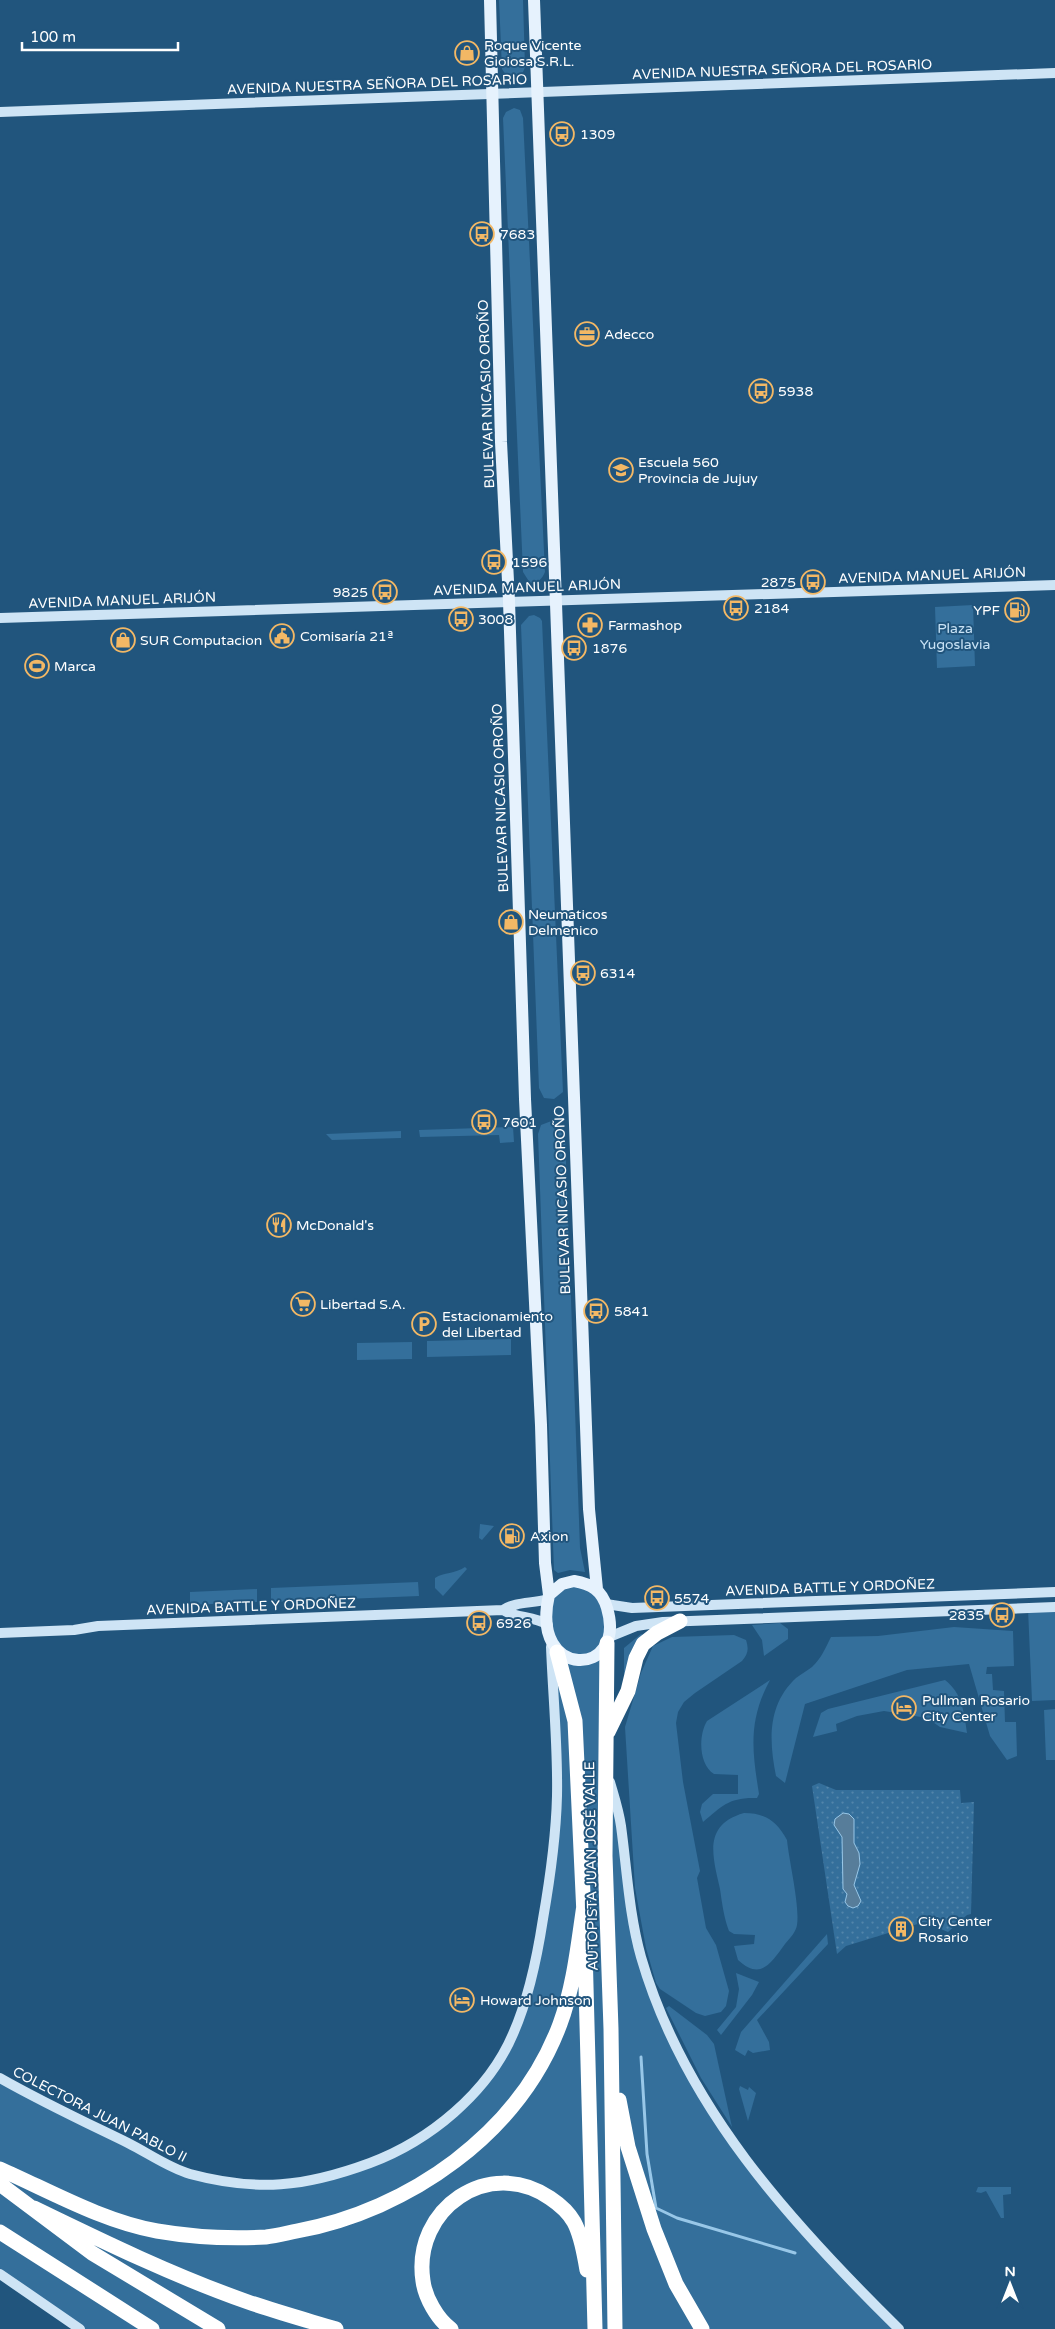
<svg xmlns="http://www.w3.org/2000/svg" width="1055" height="2329" font-family="'Varela Round',sans-serif">
<style>
.green{fill:#346f9b}
.garden{fill:url(#garden-dots)}
.water{fill:#577d9a;stroke:#98c7e8}
.lines{fill:none;stroke-linecap:round;stroke-linejoin:round}
.stream{stroke:#98c7e8;stroke-width:3}
.secondary{stroke:#cee4f5;stroke-width:10}
.primary{stroke:#e6f2fd;stroke-width:12}
.highway{stroke:#fff;stroke-width:15}
.labels{text-anchor:middle;stroke-width:4;stroke-linejoin:round;paint-order:stroke}
.poi-label{font-size:14px;fill:#fff;stroke:#21557d;text-anchor:start}
.street-label{font-size:14px;fill:#fff;stroke:#21557d}
.park-label{font-size:14px;fill:#c8e2f5;stroke:#21557d}
</style>
<defs>
<pattern id="garden-dots" width="8" height="8" patternUnits="userSpaceOnUse" patternTransform="scale(1.25)"><rect width="8" height="8" fill="#346f9b"/><path d="M2 2h.1M6 6h.1" fill="none" stroke="#5285aa" stroke-width="1.8" stroke-linecap="round"/></pattern>
</defs>
<rect width="100%" height="100%" fill="#21557d"/>
<path class="green" d="M499,0H523L525,67C521,81 509,81 502,69Z
M514,108L520,110L523,118L545,572C542,579 538,583 530,583L523,572L503,118L506,112Z
M973,605L975,666L937,668L935,607Z
M534,615L540,618L542,621L563,1092L554,1099L544,1098L539,1088L521,625L529,616Z
M554,1120L564,1128L565,1135L580,1548L585,1572L570,1570L558,1573L554,1570L538,1134L541,1125Z
M513,1127L514,1142L500,1143L499,1135L420,1137L419,1130Z
M401,1131V1138L332,1140L326,1134Z
M511,1339V1355L427,1357V1341Z
M412,1342V1359L357,1360V1343Z
M480,1524L494,1526L482,1540L479,1538Z
M465,1567L467,1569L443,1596L435,1588V1578C444,1572 455,1574 465,1567Z
M574,1581L606,1604V1735L632,1916L663,2019L750,2166L899,2329H80L0,2274V2078L187,2173L288,2185L393,2155L466,2101L513,2035L537,1958L557,1796L548,1599Z
M418,1582L419,1596L271,1602V1588Z
M257,1589V1602L190,1605V1592Z
M1055,1607V1700L1032,1701L1028,1609Z
M780,1623L788,1629V1639L764,1656L762,1640L752,1625Z
M954,1627L1013,1631L1014,1666L987,1667L986,1674H992L993,1690L1004,1691L1005,1722H1016L1017,1756L1007,1760L990,1736L969,1664L907,1670L805,1704L785,1783L776,1776C769,1741 767,1705 796,1678C801,1674 807,1671 812,1667C821,1659 826,1647 831,1637L878,1636Z
M641,1634L643,1635L624,1675V1648Z
M734,1635L746,1640C749,1650 748,1654 742,1661L695,1693L684,1702L678,1712L676,1723L683,1782L700,1871L697,1878L706,1928L716,1945L729,1991L726,2006L721,2012L705,2016L696,2013L660,1989L656,1983L646,1948L635,1888L625,1727L641,1673L653,1646L672,1637Z
M770,1680C748,1721 752,1750 759,1794L757,1798C729,1797 722,1806 703,1822L700,1812L702,1804L713,1794H738V1775L714,1774C699,1765 698,1736 707,1721Z
M945,1680C962,1693 964,1712 967,1733L940,1727L927,1718L884,1711L857,1716L836,1724L837,1731L813,1737L821,1713L828,1709Z
M1055,1709V1760H1046L1044,1710Z
M744,1813C765,1813 777,1821 787,1840C789,1861 800,1906 797,1925C796,1932 790,1938 785,1944C771,1963 761,1981 738,1960L734,1946L754,1944L755,1935L734,1934L729,1931C724,1918 722,1903 720,1889C713,1857 702,1825 744,1813Z
M827,1934L828,1944L757,2020L769,2042L770,2050L753,2053L748,2050L745,2056L735,2050L741,2032Z
M736,1973L759,1982L752,1995L721,2035L717,2030L736,2007L739,1989Z
M669,2006L707,2035L714,2044L732,2127L701,2078L666,2008Z
M740,2086L748,2090L749,2087L756,2093L748,2121L739,2089Z
M978,2187H1011V2194L1003,2195L1004,2218H1001L986,2191L981,2193L976,2192Z"/>
<path class="garden" d="M819,1783L836,1790H960L961,1803L974,1802L971,1914L967,1915L948,1932L924,1922L846,1946L837,1954L812,1786Z"/>
<path class="water" d="M843,1813L849,1814L854,1819V1843L859,1853L860,1864L854,1885L861,1901L858,1906L853,1908L848,1906L845,1902L847,1894L843,1889L842,1837L834,1825L835,1819Z"/>
<g class="lines">
<path class="stream" d="M641,2057L647,2154L656,2208L677,2218L795,2253"/>
<path class="secondary" d="M0,112L1055,73
M0,618L1055,585
M606,1604L632,1608L1055,1592
M503,1610C517,1619 533,1615 548,1625
M0,1633L74,1630L98,1626L503,1610C517,1601 532,1604 548,1599
M609,1637L636,1626L663,1622L1055,1607
M610,1782C614,1796 619,1811 621,1826C627,1870 629,1914 641,1957C684,2106 791,2223 899,2329
M0,2078C42,2102 85,2122 128,2143C148,2153 169,2168 190,2174C257,2192 305,2187 370,2163C429,2141 488,2093 513,2034C529,1998 537,1958 543,1919C550,1879 556,1837 557,1796C558,1747 553,1697 551,1647
M0,2274L80,2329"/>
<path class="primary" d="M490,0L501,442L509,601L525,1099L541,1425L545,1563L549,1595
M534,0L589,1509L597,1589
M574,1581C591,1584 602,1590 607,1608C628,1678 529,1681 549,1595L562,1584Z"/>
<path class="highway" d="M607,1643L605,1856L611,2029L615,2329
M557,1652L575,1721L584,1915
M608,1732L628,1691L636,1658L643,1644L657,1633L680,1621
M585,1948L595,2329
M619,2100L628,2147L654,2229L676,2284L702,2329
M0,2169C50,2191 102,2221 157,2231C192,2237 230,2239 266,2237C276,2236 287,2233 297,2231C409,2210 519,2134 560,2024C574,1986 578,1945 584,1905
M0,2184L92,2253L218,2329
M34,2208C104,2242 174,2276 248,2302C277,2312 306,2320 336,2329
M0,2232L152,2329
M451,2329C437,2319 425,2297 423,2281C412,2209 489,2156 550,2198C559,2204 569,2213 574,2222C582,2237 584,2254 587,2270"/>
</g>
<defs>
<g id="shop-ring" transform="scale(1.25)"><circle r="9.5" fill="#21557d" stroke="#f3b865" stroke-width="1.5"/><path d="M-5-2.5h2.3a2.7 3.5 0 0 1 5.4 0H5L5.5 6h-11ZM-1.5-2.5h3a1.5 2.3 0 0 0-3 0Z" fill="#f3b865"/></g>
<g id="bus-ring" transform="scale(1.25)"><circle r="9.5" fill="#21557d" stroke="#f3b865" stroke-width="1.5"/><path d="M-5-6H5V4H4V6H2V4H-2V6H-4V4H-5ZM-3.5-4V0h7V-4ZM-3.5 1.2v1.5H-2V1.2ZM2 1.2v1.5H3.5V1.2Z" fill="#f3b865"/></g>
<g id="office-ring" transform="scale(1.25)"><circle r="9.5" fill="#21557d" stroke="#f3b865" stroke-width="1.5"/><path d="M-6-3h4V-5.5h4V-3h4V5H-6ZM-1-4.5V-3h2v-1.5ZM-6 0V1H6V0Z" fill="#f3b865"/></g>
<g id="school-ring" transform="scale(1.25)"><circle r="9.5" fill="#21557d" stroke="#f3b865" stroke-width="1.5"/><path d="M0-5L7-2L0 1L-7-2ZM-4 1L0 2.5L4 1V4Q0 6-4 4Z" fill="#f3b865"/></g>
<g id="fuel-ring" transform="scale(1.25)"><circle r="9.5" fill="#21557d" stroke="#f3b865" stroke-width="1.5"/><path d="M-5.5-6h7V0h2V4h1.3V-2.5L3-4.5l.8-.8L6-3V5H2.5V1h-1V6h-7ZM-4.2-4.7v3.2H.2V-4.7Z" fill="#f3b865"/></g>
<g id="pharmacy-ring" transform="scale(1.25)"><circle r="9.5" fill="#21557d" stroke="#f3b865" stroke-width="1.5"/><path d="M-2-6h4v4h4v4h-4v4h-4v-4h-4v-4h4Z" fill="#f3b865"/></g>
<g id="civic-ring" transform="scale(1.25)"><circle r="9.5" fill="#21557d" stroke="#f3b865" stroke-width="1.5"/><path d="M-.6-6.5H3V-4.5H.6V-3L4-1V1h2V6H-6V1h2V-1L-.6-3ZM-1.2 2.5V6h2.4V2.5Z" fill="#f3b865"/></g>
<g id="stadium-ring" transform="scale(1.25)"><circle r="9.5" fill="#21557d" stroke="#f3b865" stroke-width="1.5"/><path d="M0-5a6.5 5 0 1 0 0 10a6.5 5 0 1 0 0-10ZM-3.5-1.8h7v3.6h-7Z" fill="#f3b865"/></g>
<g id="restaurant-ring" transform="scale(1.25)"><circle r="9.5" fill="#21557d" stroke="#f3b865" stroke-width="1.5"/><path d="M-5-6h1v4h1v-4h1v4h1v-4h1v5L-1.5 .5V6h-2V.5L-5-1ZM5-6V6H3V1.5H1.5Q1.5-4 5-6Z" fill="#f3b865"/></g>
<g id="supermarket-ring" transform="scale(1.25)"><circle r="9.5" fill="#21557d" stroke="#f3b865" stroke-width="1.5"/><path d="M-6-5.5h2.5l.6 2H6L4.5 2H-2.5L-4.4-4H-6ZM-1.5 3.2a1.3 1.3 0 1 0 .1 0ZM3 3.2a1.3 1.3 0 1 0 .1 0Z" fill="#f3b865"/></g>
<g id="parking-ring" transform="scale(1.25)"><circle r="9.5" fill="#21557d" stroke="#f3b865" stroke-width="1.5"/><path d="M-3.5-5.5H1a3.5 3.5 0 0 1 0 7H-1V5.5H-3.5ZM-1-3.4V-.6H.8a1.4 1.4 0 0 0 0-2.8Z" fill="#f3b865"/></g>
<g id="hotel-ring" transform="scale(1.25)"><circle r="9.5" fill="#21557d" stroke="#f3b865" stroke-width="1.5"/><path d="M-6-4.5h1.5V1H6V5H4.5V3h-9V5H-6ZM-4 0a1.8 1.8 0 1 1 3.6 0ZM.5 0V-2.5h3Q6-2.5 6 0Z" fill="#f3b865"/></g>
<g id="building-ring" transform="scale(1.25)"><circle r="9.5" fill="#21557d" stroke="#f3b865" stroke-width="1.5"/><path d="M-4-6H4V6H1V3H-1V6H-4ZM-2.5-4.3h1.7v1.8h-1.7ZM.8-4.3h1.7v1.8H.8ZM-2.5-1h1.7V.8h-1.7ZM.8-1h1.7V.8H.8Z" fill="#f3b865"/></g>
</defs>
<g fill-rule="evenodd">
<use href="#shop-ring" x="467" y="53"/>
<use href="#bus-ring" x="562" y="134"/>
<use href="#bus-ring" x="482" y="234"/>
<use href="#office-ring" x="587" y="334"/>
<use href="#bus-ring" x="761" y="391"/>
<use href="#school-ring" x="621" y="470"/>
<use href="#bus-ring" x="494" y="562"/>
<use href="#bus-ring" x="813" y="582"/>
<use href="#bus-ring" x="385" y="592"/>
<use href="#bus-ring" x="736" y="608"/>
<use href="#fuel-ring" x="1017" y="610"/>
<use href="#bus-ring" x="461" y="619"/>
<use href="#pharmacy-ring" x="590" y="625"/>
<use href="#civic-ring" x="282" y="636"/>
<use href="#shop-ring" x="123" y="640"/>
<use href="#bus-ring" x="574" y="648"/>
<use href="#stadium-ring" x="37" y="666"/>
<use href="#shop-ring" x="511" y="922"/>
<use href="#bus-ring" x="583" y="973"/>
<use href="#bus-ring" x="484" y="1122"/>
<use href="#restaurant-ring" x="279" y="1225"/>
<use href="#supermarket-ring" x="303" y="1304"/>
<use href="#bus-ring" x="596" y="1311"/>
<use href="#parking-ring" x="424" y="1324"/>
<use href="#fuel-ring" x="512" y="1536"/>
<use href="#bus-ring" x="657" y="1598"/>
<use href="#bus-ring" x="1002" y="1615"/>
<use href="#bus-ring" x="479" y="1623"/>
<use href="#hotel-ring" x="904" y="1708"/>
<use href="#building-ring" x="901" y="1929"/>
<use href="#hotel-ring" x="462" y="2000"/>
</g>
<g class="labels">
<g class="poi-label">
<text x="484" y="50">Roque Vicente<tspan x="484" dy="16">Gioiosa S.R.L.</tspan></text>
<text x="580" y="139">1309</text>
<text x="500" y="239">7683</text>
<text x="604" y="339">Adecco</text>
<text x="778" y="396">5938</text>
<text x="638" y="467">Escuela 560<tspan x="638" dy="16">Provincia de Jujuy</tspan></text>
<text x="512" y="567">1596</text>
<text x="796" y="587" text-anchor="end">2875</text>
<text x="368" y="597" text-anchor="end">9825</text>
<text x="754" y="613">2184</text>
<text x="1000" y="615" text-anchor="end">YPF</text>
<text x="478" y="624">3008</text>
<text x="608" y="630">Farmashop</text>
<text x="300" y="641">Comisaría 21ª</text>
<text x="140" y="645">SUR Computacion</text>
<text x="592" y="653">1876</text>
<text x="54" y="671">Marca</text>
<text x="528" y="919">Neumaticos<tspan x="528" dy="16">Delmenico</tspan></text>
<text x="600" y="978">6314</text>
<text x="502" y="1127">7601</text>
<text x="296" y="1230">McDonald's</text>
<text x="320" y="1309">Libertad S.A.</text>
<text x="614" y="1316">5841</text>
<text x="442" y="1321">Estacionamiento<tspan x="442" dy="16">del Libertad</tspan></text>
<text x="530" y="1541">Axion</text>
<text x="674" y="1603">5574</text>
<text x="984" y="1620" text-anchor="end">2835</text>
<text x="496" y="1628">6926</text>
<text x="922" y="1705">Pullman Rosario<tspan x="922" dy="16">City Center</tspan></text>
<text x="918" y="1926">City Center<tspan x="918" dy="16">Rosario</tspan></text>
<text x="480" y="2005">Howard Johnson</text>
</g>
<g class="street-label">
<text transform="translate(782 69) rotate(-2)" y="5">AVENIDA NUESTRA SEÑORA DEL ROSARIO</text>
<text transform="translate(377 84) rotate(-2)" y="5">AVENIDA NUESTRA SEÑORA DEL ROSARIO</text>
<text transform="translate(486 394) rotate(-92)" y="5">BULEVAR NICASIO OROÑO</text>
<text transform="translate(932 575) rotate(-2)" y="5">AVENIDA MANUEL ARIJÓN</text>
<text transform="translate(527 587) rotate(-2)" y="5">AVENIDA MANUEL ARIJÓN</text>
<text transform="translate(122 600) rotate(-2)" y="5">AVENIDA MANUEL ARIJÓN</text>
<text transform="translate(500 798) rotate(-92)" y="5">BULEVAR NICASIO OROÑO</text>
<text transform="translate(562 1200) rotate(-92)" y="5">BULEVAR NICASIO OROÑO</text>
<text transform="translate(830 1587) rotate(-2)" y="5">AVENIDA BATTLE Y ORDOÑEZ</text>
<text transform="translate(251 1606) rotate(-2)" y="5">AVENIDA BATTLE Y ORDOÑEZ</text>
<text transform="translate(591 1866) rotate(-91)" y="5">AUTOPISTA JUAN JOSÉ VALLE</text>
<text transform="translate(100 2114) rotate(27)" y="5">COLECTORA JUAN PABLO II</text>
</g>
<g class="park-label">
<text x="955" y="633">Plaza<tspan x="955" dy="16">Yugoslavia</tspan></text>
</g>
</g>
<g transform="translate(1010 2284)" stroke="#21557d" stroke-width="4" paint-order="stroke">
<path d="M0-4L9 19L0 12L-9 19Z" fill="#ffffff"/>
<text y="-8" font-size="14" font-weight="bold" text-anchor="middle" fill="#ffffff">N</text>
</g>
<path d="M22 42v8h156v-8" fill="none" stroke="#ffffff" stroke-width="2.5"/>
<text x="30" y="42" font-size="15" fill="#ffffff" stroke="#21557d" stroke-width="4" paint-order="stroke">100 m</text>
</svg>
